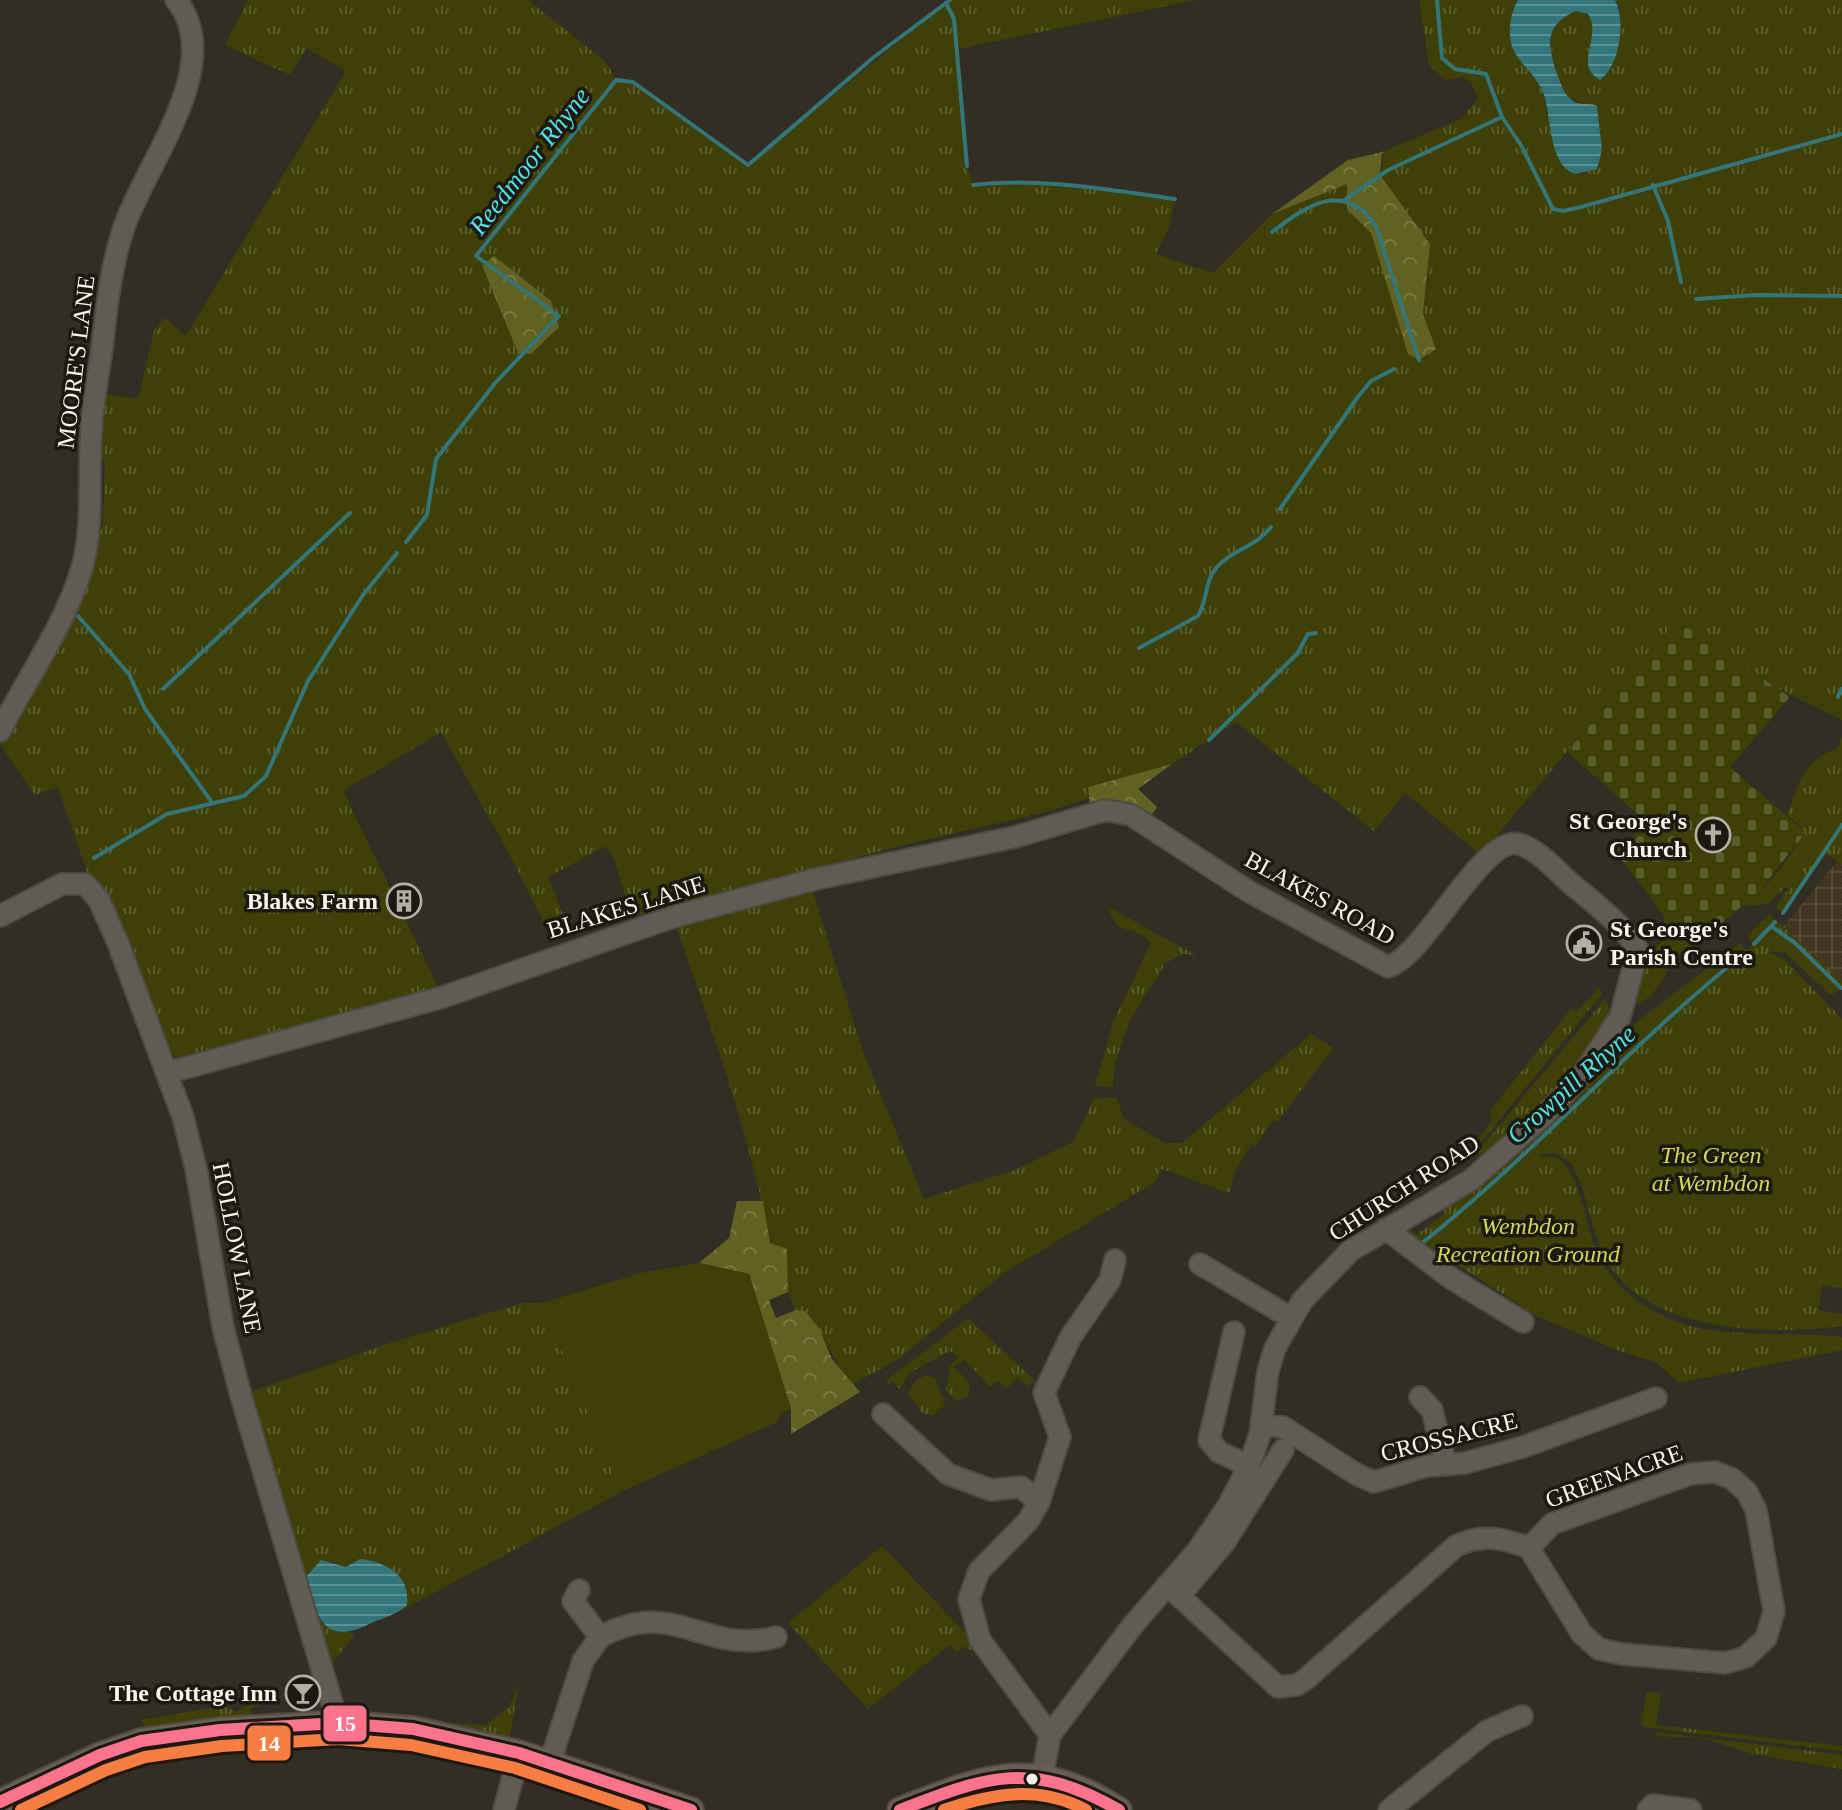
<svg xmlns="http://www.w3.org/2000/svg" width="1842" height="1810" font-family="'Times New Roman',serif">
<style>
.industrial{fill:url(#industrial-grid)}
.grass{fill:url(#grass-tufts)}
.forest{fill:url(#forest-crowns)}
.cemetery{fill:url(#cemetery-stones)}
.garden{fill:#3e4008}
.water{fill:url(#water-rules)}
.lines{fill:none;stroke-linecap:round;stroke-linejoin:round}
.stream{stroke:#337578;stroke-width:4}
.minor-casing{stroke:#4f4a42;stroke-width:24}
.major-casing{stroke:#4f4a42;stroke-width:28}
.minor{stroke:#605c55;stroke-width:20}
.major{stroke:#685e55;stroke-width:24}
.bus-1-casing{stroke:#1d1911;stroke-width:18}
.bus-2-casing{stroke:#1d1911;stroke-width:18}
.bus-1{stroke:#fc738d;stroke-width:12}
.bus-2{stroke:#f77d43;stroke-width:12}
.bus-dot{fill:#f9f3e8;stroke:#1d1911;stroke-width:3}
.labels{text-anchor:middle;stroke-width:7;stroke-linejoin:round;paint-order:stroke}
.street-label{font-size:24px;fill:#f9f3e8;stroke:#1d1911}
.poi-label{font-size:24px;font-weight:bold;fill:#f9f3e8;stroke:#1d1911;text-anchor:end}
.park-label{font-size:24px;font-style:italic;fill:#d0d857;stroke:#1d1911}
.water-label{font-size:26px;font-style:italic;fill:#51e0e8;stroke:#1d1911}
.line-badge{stroke:#1d1911;stroke-width:3}
.badge-label{font-size:22px;text-anchor:middle;font-weight:bold;fill:#fff}
</style>
<defs>
<pattern id="industrial-grid" width="8" height="8" patternUnits="userSpaceOnUse" patternTransform="scale(2)"><rect width="8" height="8" fill="#40351e"/><path d="M0 4h8M4 0v8" fill="none" stroke="#534934"/></pattern>
<pattern id="grass-tufts" width="24" height="20" patternUnits="userSpaceOnUse" patternTransform="scale(2)"><rect width="24" height="20" fill="#3e4008"/><path d="M3 7l-1-3M5 7V3M7 7l1-3M15 17l-1-3M17 17v-4M19 17l1-3" fill="none" stroke="#5b5c2c"/></pattern>
<pattern id="forest-crowns" width="20" height="18" patternUnits="userSpaceOnUse" patternTransform="scale(2)"><rect width="20" height="18" fill="#5f6220"/><path d="M2 6a3 3 0 1 1 6 0M12 15a3 3 0 1 1 6 0" fill="none" stroke="#777940"/></pattern>
<pattern id="cemetery-stones" width="16" height="16" patternUnits="userSpaceOnUse" patternTransform="scale(2)"><rect width="16" height="16" fill="#3e4008"/><path d="M2 7V4a2 2 0 0 1 4 0v3zM10 15v-3a2 2 0 0 1 4 0v3z" fill="#5b5c2c"/></pattern>
<pattern id="water-rules" width="6" height="5" patternUnits="userSpaceOnUse" patternTransform="scale(2)"><rect width="6" height="5" fill="#337578"/><path d="M0 2.5h6" fill="none" stroke="#5b9092"/></pattern>
</defs>
<rect width="100%" height="100%" fill="#332e24"/>
<path class="industrial" d="M1837,861L1842,864V981L1783,927Z"/>
<path class="grass" d="M248,0H528L606,62L616,80L633,82L748,165L950,0H1196L957,49L967,166L973,184C1040,177 1108,190 1175,199L1169,227L1156,254L1213,273L1272,214L1347,184V209L1371,233L1408,354L1435,348L1423,314L1428,275L1380,175L1383,166L1382,152L1461,119L1478,99L1472,84L1463,77L1446,80L1429,66L1419,0H1518L1511,44L1541,87L1554,145L1564,166L1584,174L1602,151L1597,106L1571,100C1552,77 1533,12 1582,11L1592,18L1594,35L1586,65L1617,51L1620,9L1615,0H1842V720L1779,689L1677,620L1484,851L1479,853L1405,793L1374,831L1236,722L1172,764L1088,787L1089,798L1046,812L903,845L632,917L614,858L606,846L548,877L570,932L552,938L506,848L441,732L343,791L439,989L176,1058L168,1047L131,944L97,877L88,875L58,787L35,795L0,744L76,605L103,523L105,467L96,431L101,393L138,399L155,328L165,318L186,336L346,71L307,48L290,75L225,45Z
M1842,736V864L1826,854L1783,913L1776,907L1789,888L1786,886L1768,904L1744,906C1762,889 1802,852 1802,827L1787,815C1801,781 1801,762 1838,748Z
M811,886L864,1055L924,1199L1015,1170L1073,1142L1094,1099L1117,1097L1123,1118L1164,1143H1182L1311,1034L1333,1048L1277,1122L1273,1120L1255,1146L1252,1144L1236,1169L1229,1193L1162,1169L1155,1182L1004,1273L897,1360L853,1384C832,1359 825,1335 805,1311L796,1310L788,1292L787,1250L770,1243C750,1132 709,1023 673,917Z
M1107,906L1197,956L1182,954L1166,963L1131,1018L1115,1062L1113,1087L1095,1086L1114,1020L1151,943L1141,934L1117,926Z
M1769,914L1842,981V989L1830,995L1785,952H1768L1785,960L1842,1019V1288L1822,1285L1818,1310L1842,1314V1326C1766,1335 1642,1334 1603,1254C1589,1225 1588,1189 1570,1162L1554,1153L1536,1155C1543,1158 1552,1155 1559,1159C1579,1171 1587,1232 1598,1255C1611,1281 1634,1301 1659,1314C1712,1342 1785,1330 1842,1337V1350L1679,1383L1656,1362L1622,1352L1539,1317L1428,1246L1422,1250L1398,1229L1400,1221L1416,1235L1444,1214V1207L1637,1022L1740,943L1746,951L1754,944L1747,936Z
M1664,915L1693,953L1683,951C1665,968 1663,990 1639,1004L1632,996L1644,961L1663,939Z
M1599,987L1602,994L1475,1150L1473,1145L1492,1121L1490,1111L1571,1009L1576,1012Z
M1605,999L1612,1014L1575,1074L1484,1158L1477,1152Z
M522,1303H542L621,1492L393,1615L402,1610L408,1596C391,1561 382,1554 346,1567L330,1561L317,1617L327,1626L355,1634L331,1665L245,1394L390,1343Z
M968,1318L1040,1385L1031,1382L1028,1386L1018,1378L1006,1389L998,1380L990,1387L964,1359L954,1367L970,1384L968,1396L956,1401L946,1390L950,1372L947,1368L959,1357L950,1351L909,1373L900,1390L893,1381L887,1385V1380Z
M927,1375L935,1378L945,1405L933,1415L922,1413L908,1393L916,1380Z
M882,1546L977,1645L970,1650L965,1646L957,1652L950,1645L868,1709L788,1623Z
M519,1684L509,1740L426,1722L486,1725L509,1707Z
M1647,1692L1661,1693L1656,1725L1842,1746V1751L1644,1727L1641,1723Z
M288,1694L250,1709L253,1719L147,1731L141,1720L224,1706L237,1712L243,1707Z
M1656,1732L1842,1755V1769L1753,1754L1704,1738L1656,1736Z"/>
<path class="forest" d="M1382,152L1380,175L1430,244L1423,314L1436,349L1419,360L1408,354L1371,233L1347,209V184L1272,214L1348,160Z
M494,256L551,301L559,327L531,354L518,353L482,265Z
M1172,764L1138,789L1157,807L1150,817L1124,801L1119,806H1090L1088,787Z
M737,1201H763L770,1243L787,1249L788,1292L769,1300L776,1318L796,1310L805,1311L819,1328L832,1359L860,1392L791,1434V1409L749,1274L699,1263L729,1238Z"/>
<path class="cemetery" d="M1677,620L1790,697L1730,767L1803,830L1802,837L1758,893L1690,950L1614,849L1649,824L1567,752Z"/>
<path class="garden" d="M699,1263L749,1274L791,1409L780,1414L777,1422L621,1492L542,1303L641,1273Z"/>
<path class="water" d="M1518,0H1615C1626,21 1620,65 1600,80C1572,65 1603,37 1588,14L1576,11C1543,25 1548,47 1557,74C1561,84 1564,95 1573,101C1581,106 1589,102 1597,106L1602,150L1597,169L1575,174C1549,166 1551,117 1544,95C1537,74 1515,61 1511,43C1508,29 1511,12 1518,0Z
M360,1559C385,1561 411,1575 407,1605C397,1615 382,1618 369,1624C323,1647 317,1616 305,1578L321,1560L346,1567Z"/>
<g class="lines">
<path class="stream" d="M1437,0L1442,58L1455,69L1486,74L1502,117L1521,145L1553,209L1563,211L1581,207L1842,134
M946,3L954,19L967,166
M973,185C1040,177 1109,190 1175,199
M1653,185L1668,221L1681,282
M1343,201L1388,170L1502,117
M1272,232C1306,206 1344,179 1376,226L1419,360
M1696,299L1757,295L1842,296
M1280,509L1357,398L1371,381L1394,369
M406,542L427,515L436,459L496,382L559,316L476,256L616,80L633,82L748,165L874,57L950,0
M78,616L129,674L145,709L211,801
M1139,648L1198,616C1206,603 1205,587 1212,574C1225,551 1256,548 1271,527
M163,689L350,513
M1838,697L1842,689
M1209,740L1297,654L1308,634L1316,633
M94,858L167,814L244,796L266,776L308,681L363,595L397,553
M1783,913L1842,825
M1771,926L1795,943L1841,988
M1754,944L1775,922
M1421,1244C1535,1153 1632,1043 1746,952"/>
<g class="minor-casing">
<path id="minor" d="M0,731C27,678 65,625 82,568C94,524 88,479 91,434C92,408 97,382 101,356C106,314 110,270 123,230C144,165 228,64 176,0
M0,916L62,884H85L99,900L118,943L183,1117L196,1169L223,1327L241,1396L338,1723
M167,1073L443,997L673,917L816,879L1015,837L1106,810L1131,815L1248,891L1388,967C1426,955 1483,834 1519,844C1537,849 1555,869 1568,881C1591,901 1623,924 1638,950L1620,1017L1583,1074L1547,1113L1471,1180L1350,1251L1302,1301L1275,1348L1268,1371L1260,1434L1249,1466L1228,1506L1198,1550L1133,1625L1050,1735L1042,1778
M1386,1229L1452,1279L1523,1322
M1200,1264L1291,1318
M1234,1332L1209,1440L1219,1452L1249,1466
M1420,1397L1432,1410L1446,1465
M883,1414L948,1474L991,1490L1021,1487L1039,1502
M1261,1425L1283,1427L1356,1474L1374,1482L1427,1466L1465,1463L1523,1447L1656,1398
M1167,1585L1278,1687L1297,1685L1306,1679L1456,1546C1482,1533 1503,1538 1529,1548L1552,1524L1690,1474L1715,1472L1732,1479L1747,1492L1756,1510L1774,1611L1766,1638L1746,1657L1725,1663L1622,1654L1599,1649L1582,1634L1529,1548
M1180,1595L1224,1543L1283,1450
M600,1637C675,1596 704,1656 776,1637
M1050,1735L980,1640L969,1599L979,1571L1029,1520L1039,1502L1060,1437L1044,1393L1070,1338L1110,1280L1115,1260
M550,1762L583,1661L600,1637L573,1601L579,1590
M504,1810L519,1753
M1389,1810L1487,1731L1522,1716
M1648,1810L1653,1805L1691,1810"/>
</g>
<g class="major-casing">
<path id="major" d="M0,1802L100,1755L141,1741L220,1730L338,1723L413,1729L519,1753L691,1810
M900,1810C986,1776 1033,1755 1119,1810"/>
</g>
<use href="#minor" class="minor"/>
<use href="#major" class="major"/>
<g class="bus-1-casing">
<path id="bus-1" d="M0,1802L100,1755L141,1741L220,1730L338,1723L413,1729L519,1753L691,1810
M900,1810C990,1775 1031,1760 1119,1810"/>
</g>
<g class="bus-2-casing">
<path id="bus-2" d="M21,1810L106,1770L145,1757L222,1746L338,1739L411,1745L515,1768L640,1810
M944,1810C993,1793 1039,1785 1086,1810"/>
</g>
<use href="#bus-1" class="bus-1"/>
<use href="#bus-2" class="bus-2"/>
</g>
<defs>
<g id="church-ring" transform="scale(1.8)"><circle r="9.5" fill="#1d1911" stroke="#b4aea3" stroke-width="1.5"/><path d="M-1.2-6h2.4v3.5h3.3v2.4h-3.3V6h-2.4V-.1h-3.3v-2.4h3.3Z" fill="#b4aea3"/></g>
<g id="building-ring" transform="scale(1.8)"><circle r="9.5" fill="#1d1911" stroke="#b4aea3" stroke-width="1.5"/><path d="M-4-6H4V6H1V3H-1V6H-4ZM-2.5-4.3h1.7v1.8h-1.7ZM.8-4.3h1.7v1.8H.8ZM-2.5-1h1.7V.8h-1.7ZM.8-1h1.7V.8H.8Z" fill="#b4aea3"/></g>
<g id="civic-ring" transform="scale(1.8)"><circle r="9.5" fill="#1d1911" stroke="#b4aea3" stroke-width="1.5"/><path d="M-.6-6.5H3V-4.5H.6V-3L4-1V1h2V6H-6V1h2V-1L-.6-3ZM-1.2 2.5V6h2.4V2.5Z" fill="#b4aea3"/></g>
<g id="bar-ring" transform="scale(1.8)"><circle r="9.5" fill="#1d1911" stroke="#b4aea3" stroke-width="1.5"/><path d="M-6-5H6L.8 .8V4.5H3.5V6h-7V4.5H-.8V.8Z" fill="#b4aea3"/></g>
</defs>
<g fill-rule="evenodd">
<use href="#church-ring" x="1713" y="835"/>
<use href="#building-ring" x="404" y="901"/>
<use href="#civic-ring" x="1584" y="943"/>
<use href="#bar-ring" x="303" y="1693"/>
</g>
<circle class="bus-dot" cx="1032" cy="1779" r="7"/>
<g class="labels">
<g class="street-label">
<text transform="translate(76 362) rotate(-83)" y="8">MOORE'S LANE</text>
<text transform="translate(1320 898) rotate(29)" y="8">BLAKES ROAD</text>
<text transform="translate(626 907) rotate(-17)" y="8">BLAKES LANE</text>
<text transform="translate(1404 1188) rotate(-33)" y="8">CHURCH ROAD</text>
<text transform="translate(237 1248) rotate(79)" y="8">HOLLOW LANE</text>
<text transform="translate(1449 1437) rotate(-14)" y="8">CROSSACRE</text>
<text transform="translate(1614 1476) rotate(-20)" y="8">GREENACRE</text>
</g>
<g class="poi-label">
<text x="1687" y="829">St George's<tspan x="1687" dy="28">Church</tspan></text>
<text x="378" y="909">Blakes Farm</text>
<text x="1610" y="937" text-anchor="start">St George's<tspan x="1610" dy="28">Parish Centre</tspan></text>
<text x="277" y="1701">The Cottage Inn</text>
</g>
<g class="park-label">
<text x="1711" y="1163">The Green<tspan x="1711" dy="28">at Wembdon</tspan></text>
<text x="1528" y="1234">Wembdon<tspan x="1528" dy="28">Recreation Ground</tspan></text>
</g>
<g class="water-label">
<text transform="translate(529 161) rotate(-52)" y="9">Reedmoor Rhyne</text>
<text transform="translate(1571 1084) rotate(-42)" y="9">Crowpill Rhyne</text>
</g>
</g>
<g class="line-badge">
<rect x="322" y="1704" width="46" height="39" rx="8" fill="#fc738d"/>
<rect x="246" y="1724" width="46" height="38" rx="8" fill="#f77d43"/>
</g>
<g class="badge-label">
<text x="345" y="1731">15</text>
<text x="269" y="1751">14</text>
</g>
</svg>
